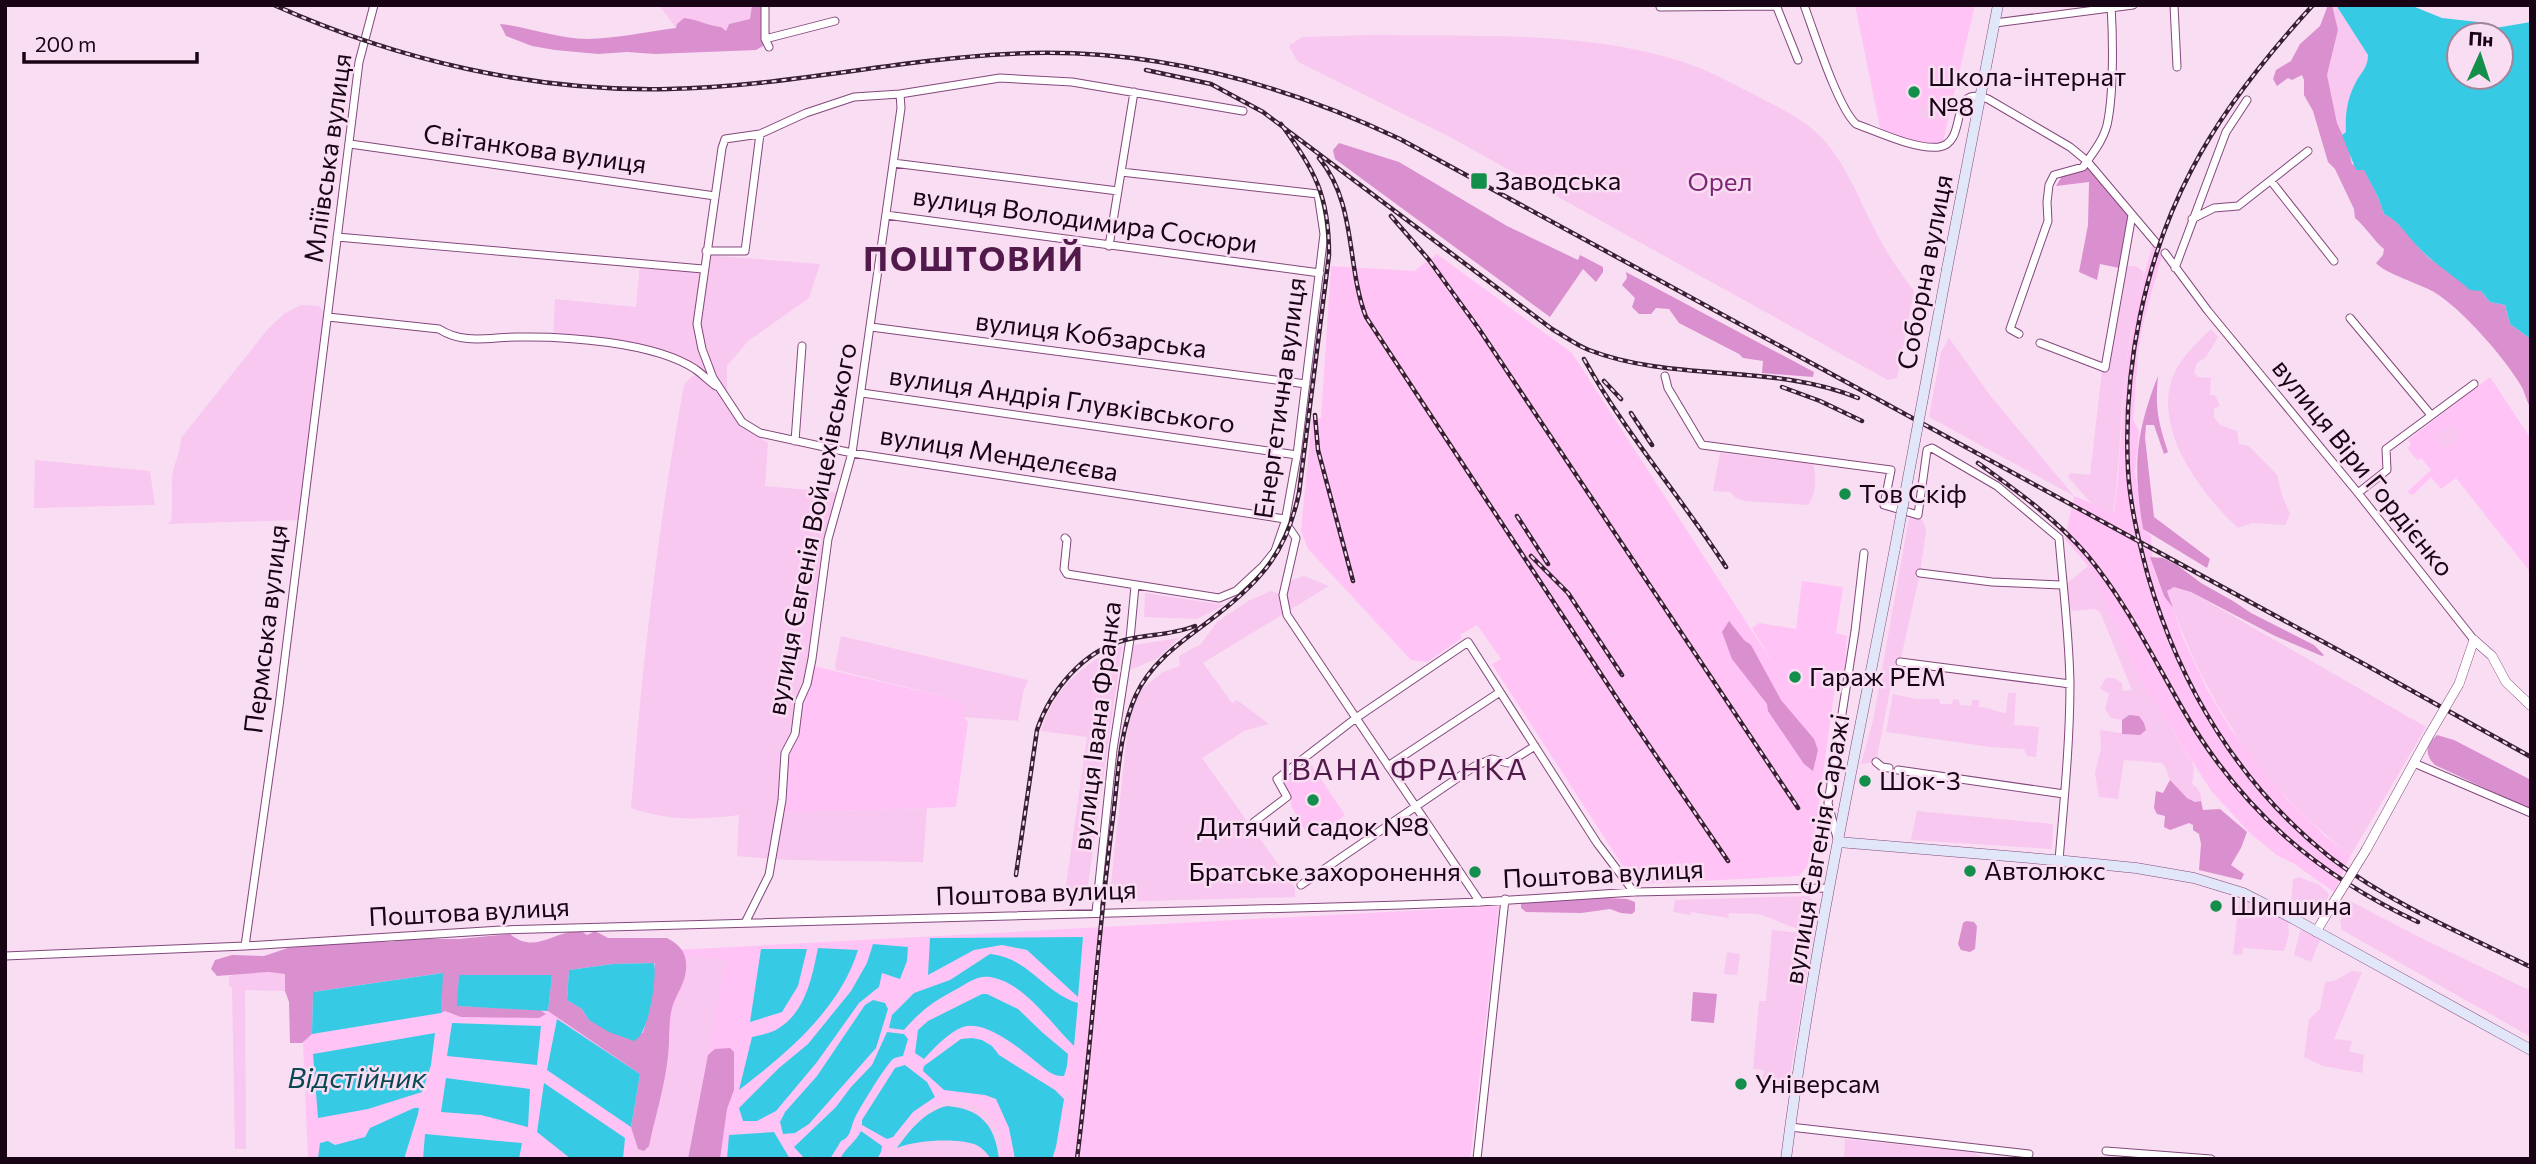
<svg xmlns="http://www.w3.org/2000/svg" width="2536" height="1164" font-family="Commissioner,sans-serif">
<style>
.built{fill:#ffc4f5}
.green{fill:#f8c8f0}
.forest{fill:#da8fcf;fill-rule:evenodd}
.water{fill:#37cae4;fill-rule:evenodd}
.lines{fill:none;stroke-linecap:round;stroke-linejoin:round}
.minor-casing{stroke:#82487b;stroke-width:9}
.tertiary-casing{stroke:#82487b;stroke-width:10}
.secondary-casing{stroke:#82487b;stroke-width:11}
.minor{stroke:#fff;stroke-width:7}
.tertiary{stroke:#fff;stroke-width:9}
.secondary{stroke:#e1e6f9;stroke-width:10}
.rail-casing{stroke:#362032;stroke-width:4.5}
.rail{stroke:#f9ddf3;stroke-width:2;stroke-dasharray:5;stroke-linecap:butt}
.tertiary-bridge-casing{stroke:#82487b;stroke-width:10;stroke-linecap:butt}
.secondary-bridge-casing{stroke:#82487b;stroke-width:11;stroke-linecap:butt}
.tertiary-bridge{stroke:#fff;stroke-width:9}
.secondary-bridge{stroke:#e1e6f9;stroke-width:10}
.poi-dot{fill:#148f4b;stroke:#f9ddf3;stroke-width:2.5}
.labels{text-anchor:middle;stroke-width:5;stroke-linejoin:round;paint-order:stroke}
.poi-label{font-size:26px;fill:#190416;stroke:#f9ddf3;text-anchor:start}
.street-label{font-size:26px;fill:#190416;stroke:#f9ddf3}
.park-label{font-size:26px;fill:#7f2776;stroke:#f9ddf3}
.water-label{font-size:28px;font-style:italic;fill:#094853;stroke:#f9ddf3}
.quarter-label{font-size:30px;letter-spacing:2px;fill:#511a4b;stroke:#f9ddf3}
.district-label{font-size:33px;font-weight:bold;letter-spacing:2px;fill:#511a4b;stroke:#f9ddf3}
</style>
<rect width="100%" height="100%" fill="#f9ddf3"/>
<path class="built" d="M1855,5H1975L1943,141L1939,145L1910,140L1884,132L1880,128Z
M2154,240L2163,252L2143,323L2138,354L2133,420L2139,431L2135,471L2143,529L2151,536L2153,568L2164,596L2173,608L2183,638L2207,689L2230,728L2286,798L2325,836L2351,855L2334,892L2293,863L2278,856L2251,834L2212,792L2144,686L2088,566L2065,539L2074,496L2114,513L2118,480L2126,365L2135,307Z
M1437,254L1572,353L1776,668L1752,628L1759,623L1796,629L1802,581L1843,587L1836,633L1847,636L1844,673H1837L1814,838L1807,867L1799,876L1639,884L1632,880L1497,672L1492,664L1501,659L1477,625L1460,635L1462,638L1427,662L1411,660L1308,549L1301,531L1312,418H1321L1331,266L1414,271Z
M2490,377L2531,439V573L2456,478L2441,489L2431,477L2413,495L2407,492L2431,470L2421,458L2417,460L2407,448L2411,445L2408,440Z
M813,666L959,700L965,704L964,717L968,722L956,807L780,813L783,782L797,713Z
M1309,761L1345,815L1311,841L1291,806V795L1282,781Z
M1499,906L1470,1159H308L300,970Z"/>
<path class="green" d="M659,5H752L750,19L729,24L726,31L721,27C708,26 697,19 684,18L676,28Z
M2332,5H2336L2368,55C2368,65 2365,68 2360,76C2351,92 2345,114 2347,132L2342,135L2337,123L2327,75L2338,31Z
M1374,35C1475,37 1583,30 1680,61C1706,69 1729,82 1753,94C1772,104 1801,118 1817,133C1844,159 1857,195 1874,228C1885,251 1899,271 1914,291L1897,378L1888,380L1450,137L1298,62L1289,46L1302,37Z
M1919,105L1939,109L1937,121L1917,117Z
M705,255L820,264L809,298L748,341L727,366V396L694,368L634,347L553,338L555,299L636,307L640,263L703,269Z
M2127,266H2136L2144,272C2136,303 2129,335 2126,368C2120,417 2120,465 2113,514L2092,504L2068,477L2070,473L2090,475L2102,371L2109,372Z
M301,305L319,306L328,317L301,520L166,524L171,522C174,505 170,488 173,471C176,459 181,451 181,438L268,329L285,313Z
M2211,329L2218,337L2206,357L2197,363L2194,373L2198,377L2211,378L2210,395H2215L2220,406L2214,409V417L2220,425L2237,431L2239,444L2249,446L2277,475L2282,495L2290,514L2285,525L2252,523L2238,528C2202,495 2154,432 2172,379C2179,359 2196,343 2211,329Z
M1949,338L1992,398L2074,496L1929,417L1941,352Z
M697,375L717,392L747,430L768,443L765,486L842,493L833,521L795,734L785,753L780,813L927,808L923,862L787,860L737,856L739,815C698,820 670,821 631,808C642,666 658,525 684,385L691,377Z
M2450,425L2455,427L2462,435L2445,449L2434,437Z
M1720,453L1813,464C1817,477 1816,494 1808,505L1745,501L1736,498L1730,492L1713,491Z
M35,460L150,471L155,505L34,508Z
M1918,515L1924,523L1926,531L1920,573L1900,662L1894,670L1876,762L1861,764L1873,720L1909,518Z
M2088,566L2144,686L2191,760L2194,768L2192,784C2198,788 2202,793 2201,801L2195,802C2186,798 2173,788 2169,778C2167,771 2167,769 2162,763L2124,760L2118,799L2099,797L2095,773L2101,748L2100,730L2133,735L2129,715L2122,720L2111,718L2105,709L2109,694L2100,688L2106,678H2114L2122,683L2123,691L2132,690L2100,612L2095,609L2071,611L2066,584Z
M1304,576L1329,586L1203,663L1232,703L1237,700L1269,724L1244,731L1202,758L1295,888V897L1109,902L1131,697L1163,672L1180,666L1179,656L1201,644L1217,622L1248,601L1271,591L1283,595L1292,580Z
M2174,586L2191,592L2426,727L2351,855C2260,787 2202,697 2167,590Z
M1145,593L1225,605L1197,619L1144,617Z
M841,636L1028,680L1023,693L1018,721L964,717L965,704L959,700L836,670L835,665Z
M1179,638L1158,658L1130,670L1133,645Z
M1122,646L1086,899L1064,900L1087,737L1041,731C1054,688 1082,664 1122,646Z
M2008,693H2016L2014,725L2039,727L2036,757L2027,756L2024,749L1991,747L1886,732L1893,694L1916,699H1939L1940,704H1952L1953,699L1959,700L1960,705L1971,706L1972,700H1979V707C1989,707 1996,712 2006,713Z
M1917,811L2053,824L2052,849L1911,840Z
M2299,877L2320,885L2329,894L2325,905L2317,912L2291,903L2293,879Z
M2240,893L2288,920L2289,935L2284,951L2243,948L2242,955L2233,954Z
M1809,896L1817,908L1815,927C1796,935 1775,917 1757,914C1748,913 1738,914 1729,913L1728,918L1691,912L1690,915L1673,912L1675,900Z
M2350,901L2421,938L2531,991V1037L2342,930L2340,922Z
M2301,928L2321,937L2311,962L2294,955Z
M1772,930L1810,934L1813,938L1788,1087L1762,1084L1764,1070L1753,1069L1759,1001H1766Z
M1727,952L1740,954L1737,975L1724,974Z
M697,956L726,959L692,1147L688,1159H632L636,1138L644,1151L649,1146L668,1057L673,1006L680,994L686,962L690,957Z
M2352,971L2362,972L2334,1039L2352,1041L2349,1051L2364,1055L2362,1073L2323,1066L2304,1057L2309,1019L2320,1009L2325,982L2334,981Z
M268,972L285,974V991L245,990L246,1149H235L232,987H229V977L234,974Z
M950,1100C990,1102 999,1122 1004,1159H999C996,1139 990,1124 975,1111L918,1124L909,1132L905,1145C932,1140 973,1133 991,1159L930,1156L920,1159H886C901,1130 918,1108 950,1100Z
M1845,1139L1973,1152L1986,1159H1844Z"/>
<path class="forest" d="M752,5H765L763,46L756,50L655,54L627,52L598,54L555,50L532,46L506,36L500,24C529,27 558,39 587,39C617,38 646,32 676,28L677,24L684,18C697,19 708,26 721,27L726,31L729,24L750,19Z
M2328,5H2332L2338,30L2327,75L2337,123L2348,147L2352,164L2364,169L2378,197L2384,214L2392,218L2410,235L2418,247L2429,258L2481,291L2490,302L2505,305L2510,324L2531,339V409C2526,401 2525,391 2520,384C2503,356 2462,309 2434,292C2420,284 2384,273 2376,263L2383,255L2384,249C2373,240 2366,227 2355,218L2354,209L2335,169L2328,162L2313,111L2304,95V80L2302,75L2292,80L2288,78L2277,86L2273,79L2276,70L2291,61L2300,44L2320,26Z
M1339,143L1399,162L1507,226L1578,260L1580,255L1603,267V272L1596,282L1583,269L1550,317L1335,159L1333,150Z
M2086,165L2132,215L2124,269L2100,264L2097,280L2079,272L2088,225L2089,182L2056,186L2064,173Z
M1626,272L1814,372L1813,377L1762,373L1763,361L1743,358L1739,354L1679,323L1669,309L1656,308L1651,314H1639L1632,307L1635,298L1622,285L1627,278Z
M2158,376C2155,409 2158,421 2168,452L2164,454L2154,425H2146L2145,438L2154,517L2210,559L2207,568L2143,529C2133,468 2135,434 2158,376Z
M2150,557L2163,558L2177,565L2201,583L2233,601L2251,613L2314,645L2324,655L2322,656L2275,636L2191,592L2174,587L2167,591L2173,608L2164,596Z
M1729,621L1744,640L1751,645L1781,700L1814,739L1818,750L1813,771L1804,764L1768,711L1767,704L1732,659L1722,632Z
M2129,715L2139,716L2144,723L2146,730L2140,735L2122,734V720Z
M2437,735L2454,740L2531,780V810L2435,765C2424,754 2426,745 2437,735Z
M2170,780L2187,798L2195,802L2201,801L2203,810L2220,809L2247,832L2241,848L2231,865L2244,874L2241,880L2199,870L2201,844L2199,834L2193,830V825L2189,823L2170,830L2164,827L2165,816L2157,814L2154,808L2156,791L2163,793Z
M1586,897L1627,899L1635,902V911L1632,914L1621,913L1610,909L1581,913L1526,912L1521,908V902L1576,900Z
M1966,921L1974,922L1977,926L1975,949L1970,952L1961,950L1958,944L1963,923Z
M574,931H581L587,935L595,931L608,938H667C677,943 685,950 686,962C688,981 676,993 672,1008C668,1024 670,1040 668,1056C665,1086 655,1117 649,1146L644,1151L638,1149L631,1127L640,1074L548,1011L552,975H459L458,1006L540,1010L546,1014L539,1018L461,1017L445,1011L441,1013L442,973L313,992L312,1034L302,1043H290L289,1002L285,991V974L268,972L217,976L211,969L215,960L232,955L264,956L288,948L347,942H390L410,939H459L510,934C533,953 550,935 574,931ZM655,963L650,1008L643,1033L589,1020L582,1009L567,1000L569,970L613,964Z
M1693,992L1717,994L1714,1023L1691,1021Z
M730,1048L734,1052V1090L727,1109L720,1159H688L708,1055L715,1049Z"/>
<path class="water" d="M2336,5H2410L2442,18L2487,23L2495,28L2531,22V339L2510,324L2505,305L2490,302L2481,291L2470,290C2454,276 2436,265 2421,250C2408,238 2401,222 2384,214L2378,197L2364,170H2356L2342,135L2346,132C2345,116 2347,100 2354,86C2359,74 2368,69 2368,55ZM2459,35H2501V77H2459Z
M1083,937L1078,997L1027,950L1002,945L974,950L928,975L930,938Z
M873,944L908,947L907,961L900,979L882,973L879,987L859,1003L817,1062L776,1111L757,1121H743L739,1108L779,1068L808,1044L851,991L867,963Z
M818,948L858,950C840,1009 786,1054 739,1090L752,1037C760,1035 772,1033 779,1028C806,1011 812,977 818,948Z
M761,949H807L798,986L782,1012L750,1022Z
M990,954C1029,958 1043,992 1078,1003L1074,1046C1051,1024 1024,982 990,977C977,975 966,984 955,990C934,1001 919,1012 904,1030L889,1028L892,1015L914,993L950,980Z
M654,963C657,978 649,1035 634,1041L609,1032L589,1020L582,1009L567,1000L569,970L613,964Z
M443,973L441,1013L312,1034L313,992Z
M459,975H552L548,1011L457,1006Z
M982,994H987L1018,1009L1043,1033L1068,1054L1067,1066L1064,1076C1055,1077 1047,1071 1040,1065C1023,1051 986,1019 963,1027C949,1032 934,1048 924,1059L915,1053L918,1030L928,1021Z
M873,1000L885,1003L888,1009L876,1048L809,1124L795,1133L783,1134L780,1122L785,1112L817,1076L865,1005Z
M557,1019L640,1074L631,1127L547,1070Z
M452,1023L541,1026L537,1065L447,1056Z
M887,1032L904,1034L908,1039L903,1056C899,1057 896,1057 893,1059C886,1065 858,1110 854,1120C850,1129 851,1137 841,1141L830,1159H805L794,1147L836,1107L851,1087L872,1065Z
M435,1033L431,1065L422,1092L368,1109L318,1118L313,1054Z
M972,1038L982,1040L992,1046L999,1055L1055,1090L1064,1099L1056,1147L1052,1159H1015L1009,1128L996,1099L985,1095L944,1090L923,1071L924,1066L961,1039Z
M905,1065L927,1082L935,1097L913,1112L893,1137L887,1139L862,1125V1120L895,1068Z
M446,1078L530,1089L528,1127L481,1115L441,1112Z
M544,1083L625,1138L623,1159H571L537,1132Z
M947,1106C981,1109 995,1125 999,1159H991C987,1153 982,1147 974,1144C955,1138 916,1140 897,1148C910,1130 925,1111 947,1106Z
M414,1108H419L418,1114L404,1159H318L320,1143L328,1141L335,1145L365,1137L370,1128Z
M861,1131L882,1146L881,1152L877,1159H840C846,1147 855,1143 861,1131Z
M774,1132L790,1159H727L729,1135Z
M425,1134L522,1143L519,1159H423Z"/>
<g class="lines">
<g class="minor-casing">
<path id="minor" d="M765,5V39L769,47
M1776,5L1798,60
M1804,5C1814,32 1838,108 1856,124C1878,132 1916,150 1939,147C1970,142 1946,83 1988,99L2070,147L2087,161L2157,244
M2174,5L2177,67
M1660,7L1776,6
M1995,23L2133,5
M765,39L835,21
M1243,111L1072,82L1000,78L900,94L854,97L806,113L760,134L725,139L722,148L697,324L702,349L713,378L742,422L760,433L852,453L1285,519
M350,144L715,196
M893,163L1118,191
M2271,181L2334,261
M886,215L1320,273
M2192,219L2214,208L2238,206L2308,151
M337,237L703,269
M1109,246L1134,92
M706,251H745L760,134
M2165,253L2208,311L2358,493L2474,640
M2175,268L2226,132L2247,100
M328,317L439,329C464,345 490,337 517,337C566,336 654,342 695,369C702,374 709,381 716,386
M2350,318L2431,415
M871,327L1306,384
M2019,334L2010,329L2048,221L2047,202L2049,185L2054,175L2083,167C2092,154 2103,141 2107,125C2114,94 2113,37 2111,5
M2040,343L2105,368L2132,215
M1665,376L1668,388L1702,445L1891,470L1884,505L1918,515L1927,450L1932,448L1997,486L2059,538C2063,587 2069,633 2070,683C2070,742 2064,801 2059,860
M862,393L1297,455
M795,441L802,346
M2358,493L2387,470L2386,449L2474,384
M1065,538L1067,540L1064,569L1067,574L1219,598L1236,591L1263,566L1275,551L1285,522L1297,455L1324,234L1318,194L1121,172
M1920,573L1992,582L2061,585
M1900,662L2070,684
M1876,762L1882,767L1889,768
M2414,763L2531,813
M1388,766L1500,692
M1898,770L2064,794
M1254,822L1287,797L1277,779L1356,718L1287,615L1283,595L1296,538L1285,522
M1837,838L1828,803L1855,631L1864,553
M1301,885L1475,766L1492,759L1508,763L1535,746
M1480,902L1356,718L1468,642L1597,843L1634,892
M1096,912L1113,750L1130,639L1135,586
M745,923L769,875L782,800L785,753L795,734L799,702L807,684L812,659L828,539L852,453L901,108L900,94
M245,946L279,706L359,62L374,5
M5,956L245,946L501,930L1401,905L1480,902L1634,892L1829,888
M1790,1127L2029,1154
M2106,1151L2211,1159
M1477,1159L1505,899"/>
</g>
<g class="tertiary-casing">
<path id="tertiary" d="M2459,684L2474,640L2492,656L2506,682L2531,706
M2366,850L2428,737
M2316,932L2332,905"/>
</g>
<g class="secondary-casing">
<path id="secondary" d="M1947,269L1998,5
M1838,842L2066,861L2136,868L2194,878L2243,893L2294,919L2531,1050
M1786,1159C1812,954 1856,751 1895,548"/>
</g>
<use href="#minor" class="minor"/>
<use href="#tertiary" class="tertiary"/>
<use href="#secondary" class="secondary"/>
<g class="rail-casing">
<path id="rail" d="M274,5C397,60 533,92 668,89C782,87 894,60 1008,54C1145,46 1277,81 1400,139L2364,664L2531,757
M2313,5C2269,53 2222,111 2192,169C2144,260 2123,368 2128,470C2130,506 2139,542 2148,576C2180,687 2240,786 2331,858C2391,904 2463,934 2531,967
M1146,70L1211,84L1263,112L1552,329C1564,336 1576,345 1589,350C1674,383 1775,363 1858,398
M1319,158C1357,204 1346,265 1366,317L1620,703L1728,861
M1391,216L1429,260L1479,329L1798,808
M1584,359C1625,433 1681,497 1726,567
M1604,381L1621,399
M1782,387L1820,401L1862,421
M1631,413L1652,445
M1315,415L1318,450L1353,581
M1978,463C2017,491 2056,519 2087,555C2127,603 2154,660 2185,713C2241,809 2317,875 2418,922
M1517,516L1548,564
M1531,556L1568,593L1622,675
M1016,875L1037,730C1050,691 1083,651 1125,640C1148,634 1173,635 1195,626
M1077,1159C1091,1048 1098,936 1112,825C1118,782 1118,735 1136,695C1153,658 1188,638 1218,614C1263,579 1287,550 1299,493L1329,255C1329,195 1315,171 1281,124"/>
</g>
<use href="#rail" class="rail"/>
<g class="tertiary-bridge-casing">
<path id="tertiary-bridge" d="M2428,737L2459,684
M2332,905L2366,850"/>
</g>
<g class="secondary-bridge-casing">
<path id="secondary-bridge" d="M1895,548L1947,269"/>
</g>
<use href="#tertiary-bridge" class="tertiary-bridge"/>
<use href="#secondary-bridge" class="secondary-bridge"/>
</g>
<g class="poi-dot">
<circle cx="1914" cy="92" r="7"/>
<rect x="1470" y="172" width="18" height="18" rx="3.5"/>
<circle cx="1845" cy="494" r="7"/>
<circle cx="1795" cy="677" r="7"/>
<circle cx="1865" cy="781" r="7"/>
<circle cx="1313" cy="800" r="7"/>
<circle cx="1970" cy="871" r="7"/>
<circle cx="1475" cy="872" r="7"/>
<circle cx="2216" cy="906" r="7"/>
<circle cx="1741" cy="1084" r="7"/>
</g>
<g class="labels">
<g class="poi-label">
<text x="1928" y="86">Школа-інтернат<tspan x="1928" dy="30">№8</tspan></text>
<text x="1495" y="190">Заводська</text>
<text x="1859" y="503">Тов Скіф</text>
<text x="1809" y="686">Гараж РЕМ</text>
<text x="1879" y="790">Шок-3</text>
<text x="1313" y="836" text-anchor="middle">Дитячий садок №8</text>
<text x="1984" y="880">Автолюкс</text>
<text x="1461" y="881" text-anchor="end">Братське захоронення</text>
<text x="2230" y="915">Шипшина</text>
<text x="1755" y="1093">Універсам</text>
</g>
<g class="street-label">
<text transform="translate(535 149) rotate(8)" y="9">Світанкова вулиця</text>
<text transform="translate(328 158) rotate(-82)" y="9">Мліївська вулиця</text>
<text transform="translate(1085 220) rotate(8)" y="9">вулиця Володимира Сосюри</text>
<text transform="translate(1925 272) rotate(-79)" y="9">Соборна вулиця</text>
<text transform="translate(1091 335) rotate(7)" y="9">вулиця Кобзарська</text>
<text transform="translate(1280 398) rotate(-82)" y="9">Енергетична вулиця</text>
<text transform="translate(1062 400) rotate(8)" y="9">вулиця Андрія Глувківського</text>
<text transform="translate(999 454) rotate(9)" y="9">вулиця Менделєєва</text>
<text transform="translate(2363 468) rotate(51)" y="9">вулиця Віри Гордієнко</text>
<text transform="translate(812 529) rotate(-79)" y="9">вулиця Євгенія Войцехівського</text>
<text transform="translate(266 629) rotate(-83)" y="9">Пермська вулиця</text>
<text transform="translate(1097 726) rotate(-83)" y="9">вулиця Івана Франка</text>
<text transform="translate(1817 849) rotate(-80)" y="9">вулиця Євгенія Саражі</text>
<text transform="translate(1603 874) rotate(-3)" y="9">Поштова вулиця</text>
<text transform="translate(1036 893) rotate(-2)" y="9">Поштова вулиця</text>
<text transform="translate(469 912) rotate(-3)" y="9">Поштова вулиця</text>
</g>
<g class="park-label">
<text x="1720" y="191">Орел</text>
</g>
<g class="water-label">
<text x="357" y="1088">Відстійник</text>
</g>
<g class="quarter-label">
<text x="1405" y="780">ІВАНА ФРАНКА</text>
</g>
<g class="district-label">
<text x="974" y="271">ПОШТОВИЙ</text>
</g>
</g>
<rect width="2536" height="1164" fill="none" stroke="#190416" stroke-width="14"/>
<g transform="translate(2480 56) rotate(3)"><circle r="33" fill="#f9ddf3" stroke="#9f869b" stroke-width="2"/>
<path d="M0-5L12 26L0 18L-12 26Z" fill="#148f4b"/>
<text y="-10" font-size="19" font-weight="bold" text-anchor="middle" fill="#190416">Пн</text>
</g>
<path d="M24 52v10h173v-10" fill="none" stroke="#190416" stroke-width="3.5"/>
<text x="35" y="52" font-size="21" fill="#190416" stroke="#f9ddf3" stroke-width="5" paint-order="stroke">200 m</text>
</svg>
